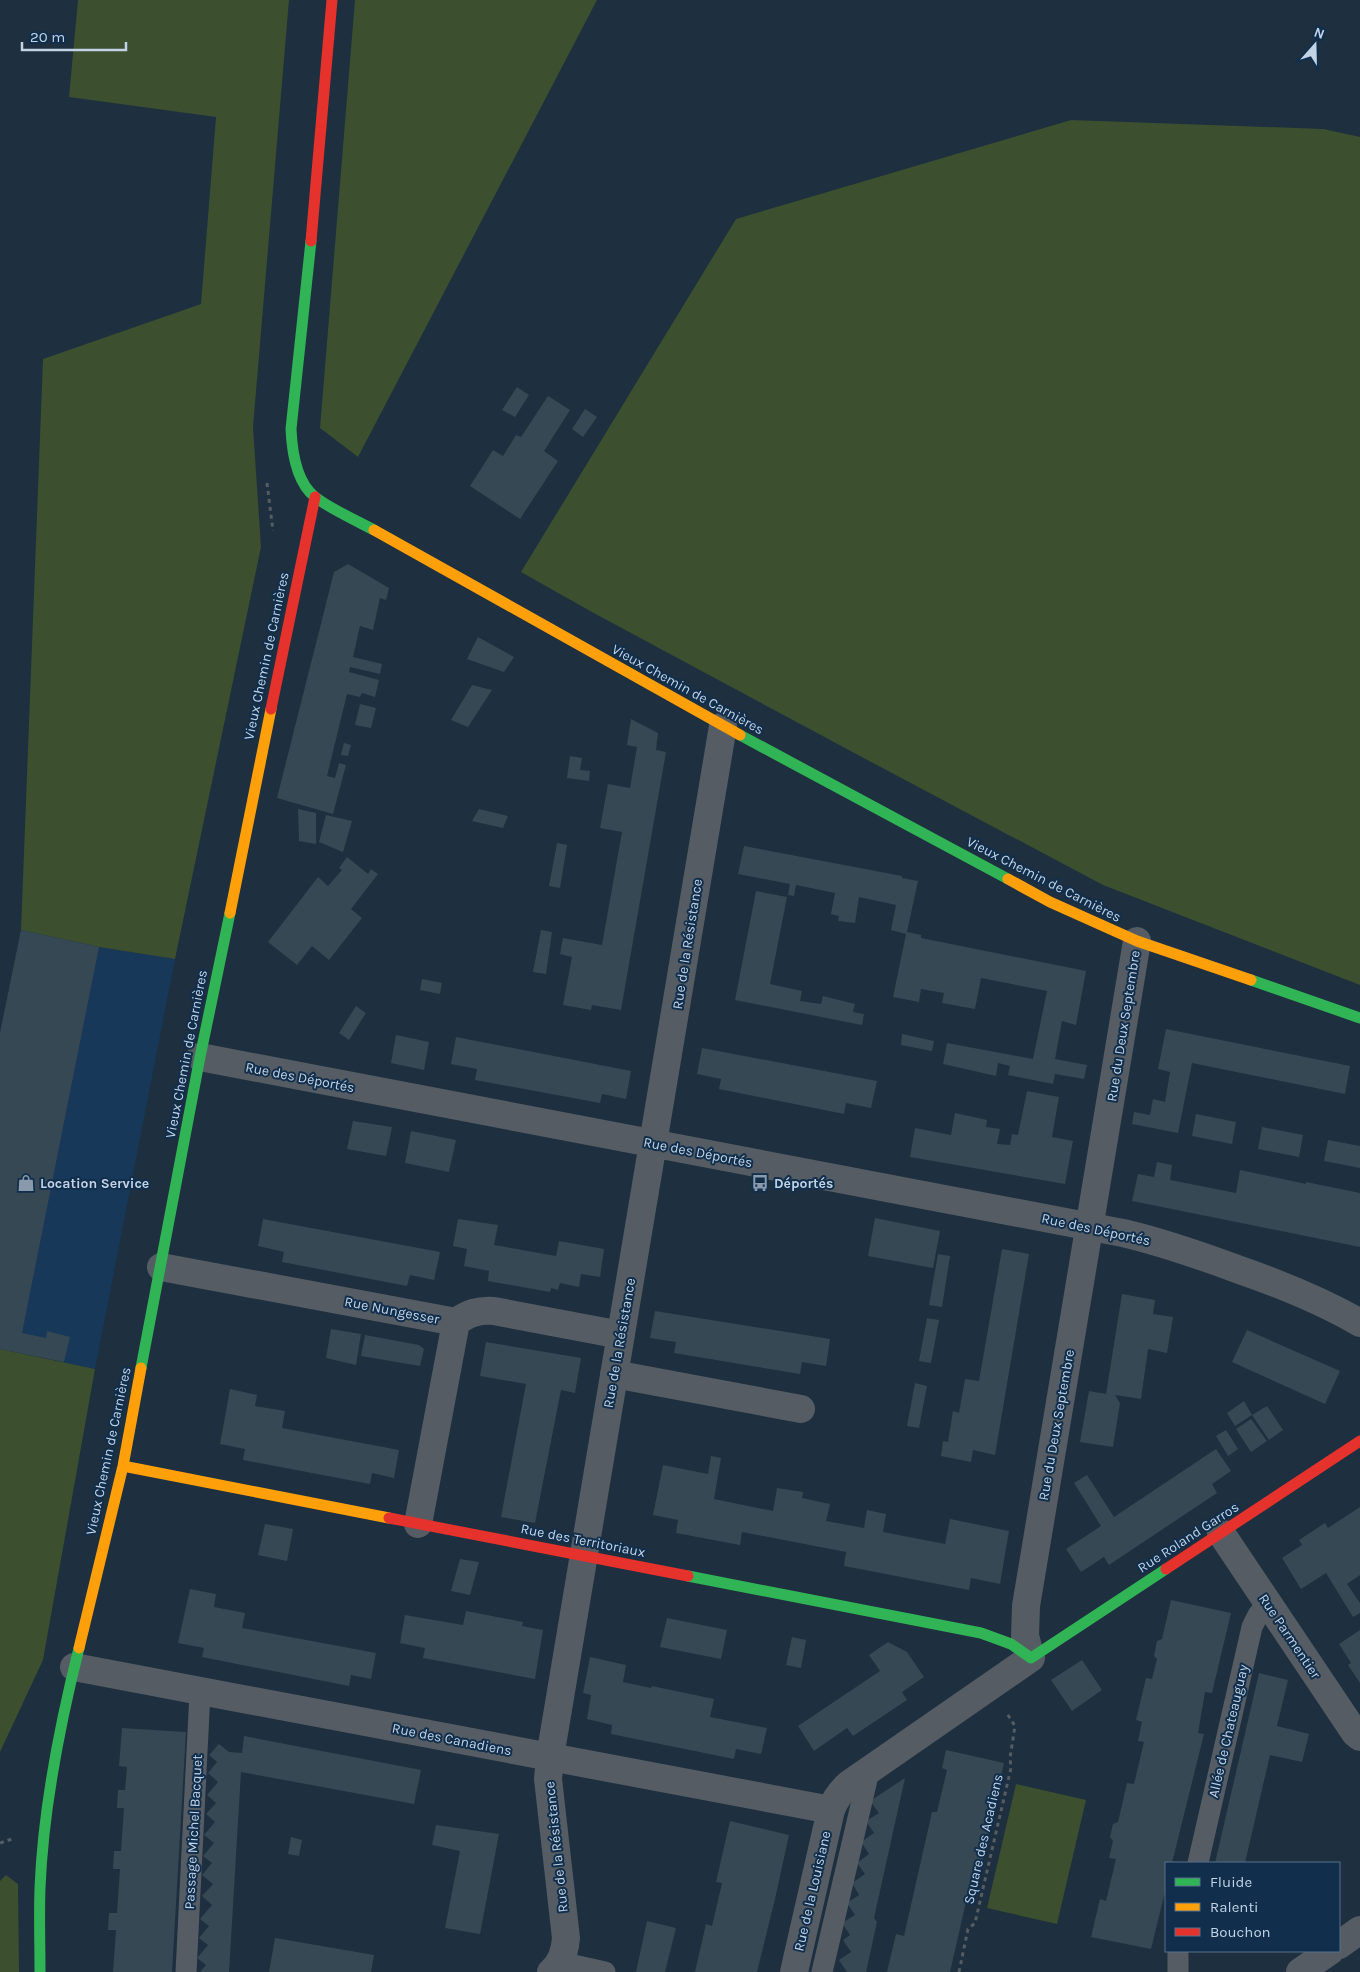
<svg xmlns="http://www.w3.org/2000/svg" width="1360" height="1972" font-family="Karla,sans-serif">
<style>
.built{fill:#173858}
.green{fill:#3c4f2f}
.building{fill:#364853}
.lines{fill:none;stroke-linecap:round;stroke-linejoin:round}
.path{stroke:#545c64;stroke-width:3;stroke-dasharray:4 4;stroke-linecap:butt}
.lane{stroke:#555c63;stroke-width:21}
.street{stroke:#555c63;stroke-width:28}
.fast{stroke:#30b455;stroke-width:11}
.slow{stroke:#ff9f0a;stroke-width:11}
.jam{stroke:#e5322d;stroke-width:11}
.labels{text-anchor:middle;stroke-width:4;stroke-linejoin:round;paint-order:stroke}
.street-label{font-size:14px;fill:#c2d3e6;stroke:#112f4c}
.poi-label{font-size:14px;font-weight:bold;fill:#c2d3e6;stroke:#112f4c;text-anchor:start}
</style>
<rect width="100%" height="100%" fill="#1e2f3f"/>
<path class="built" d="M21,930L99,947L175,959L95,1369L0,1349V1033Z"/>
<path class="green" d="M78,0H289L253,427L261,547L175,959L99,947L21,930L43,359L201,304L216,117L69,97Z
M355,0H597L358,457L320,428Z
M1071,120L1323,129L1360,137V985L1103,885L858,755L590,611L521,572L736,219Z
M0,1349L95,1369L43,1660L0,1752Z
M1016,1784L1086,1800L1057,1924L987,1908Z
M6,1875L18,1884L19,1972H0V1881Z"/>
<path class="building" d="M517,387L529,395L515,417L502,410Z
M548,396L570,410L544,451L558,461L520,519L470,486L493,450L503,456L516,435L521,437Z
M585,409L597,417L583,437L572,429Z
M348,564L389,588L386,600L380,598L373,630L360,626L353,657L382,664L380,674L350,667L349,672L379,680L375,697L362,693L360,697L347,694L327,776L335,778L339,763L346,765L333,814L277,798L334,572Z
M478,637L514,657L504,672L467,659Z
M472,685L492,690L468,727L451,720Z
M360,704L376,708L371,728L355,725Z
M631,719L658,733L656,750L666,752L621,1010L592,1005L591,1010L563,1005L572,957L560,954L563,938L602,945L622,832L600,828L608,784L630,788L637,747L627,745Z
M344,743L351,745L348,756L341,755Z
M570,756L582,758L580,770L590,771L589,781L567,778Z
M298,809L316,813V844L299,841Z
M479,809L508,816L503,828L472,821Z
M326,815L352,821L343,852L319,842Z
M557,843L567,845L560,888L549,886Z
M744,846L902,876V878L918,881L907,932L921,935V938L1086,971L1076,1025L1062,1021L1055,1059L1087,1065L1084,1079L1055,1074L1053,1084L1008,1075L1010,1066L998,1063L996,1076L943,1064L947,1043L1033,1059L1047,991L981,978L975,1009L942,1003L944,993L921,989L919,1002L893,997L906,934L891,930L896,905L859,897L855,923L838,921L839,916L831,914L835,893L796,885L794,896L788,895L790,884L738,874Z
M347,857L368,874L371,869L378,874L351,909L362,918L329,960L312,946L297,965L268,942L318,877L328,886L342,870L339,868Z
M756,891L787,897L770,984L802,991L800,1001L821,1004L823,996L855,1004L853,1012L864,1014L862,1025L735,1000Z
M21,930L99,947L22,1333L46,1338L47,1331L70,1337L64,1362L0,1349V1033Z
M541,930L552,932L546,974L533,972Z
M422,979L442,983L440,994L420,990Z
M356,1006L366,1013L349,1040L339,1033Z
M1166,1029L1350,1066L1345,1094L1192,1063L1178,1133L1132,1124L1134,1112L1150,1115L1153,1099L1165,1102L1170,1072L1158,1069Z
M902,1034L934,1041L932,1051L901,1045Z
M396,1035L429,1042L424,1070L391,1063Z
M456,1037L631,1071L626,1099L602,1094L600,1103L475,1080L477,1069L451,1064Z
M702,1048L877,1081L871,1108L846,1103L844,1114L719,1089L721,1079L697,1074Z
M1027,1091L1059,1097L1052,1137L1073,1141L1065,1184L910,1157L915,1128L951,1135L955,1113L987,1120L986,1127L1000,1129L997,1144L1010,1145L1012,1134L1018,1135Z
M1196,1114L1236,1122L1232,1144L1192,1136Z
M353,1121L392,1127L386,1156L347,1149Z
M1262,1127L1303,1135L1299,1157L1258,1149Z
M411,1131L456,1140L449,1172L405,1163Z
M1328,1140L1360,1146V1168L1324,1161Z
M1157,1162L1172,1165L1170,1180L1236,1193L1240,1170L1306,1184V1182L1360,1193V1247L1132,1201L1138,1174L1154,1177Z
M875,1218L940,1231L933,1268L868,1256Z
M263,1219L440,1252L434,1280L410,1275L407,1286L282,1262L284,1252L258,1246Z
M458,1219L498,1225L494,1245L556,1256L559,1241L604,1249L600,1277L581,1274L579,1287L560,1283L558,1290L551,1288L550,1292L488,1281L489,1271L464,1266L467,1249L453,1246Z
M1002,1249L1029,1254L995,1455L973,1450L971,1462L941,1456L943,1441L948,1442L953,1411L959,1413L965,1379L979,1381Z
M938,1254L950,1256L942,1307L929,1305Z
M1122,1294L1155,1300L1153,1314L1173,1317L1167,1353L1148,1349L1141,1399L1115,1395L1120,1403L1113,1447L1080,1442L1089,1391L1106,1394Z
M655,1311L830,1339L826,1366L802,1362L800,1374L674,1353L676,1342L650,1338Z
M927,1318L939,1320L931,1363L919,1361Z
M331,1329L361,1334L356,1365L326,1358Z
M1247,1330L1340,1371L1325,1404L1232,1362Z
M365,1335L419,1345L424,1349L420,1366L361,1356Z
M486,1342L581,1358L575,1393L561,1390L535,1523L501,1517L526,1384L480,1376Z
M915,1383L927,1386L919,1428L907,1426Z
M230,1389L257,1395L255,1406L285,1411L282,1428L399,1450L394,1478L372,1473L370,1484L243,1460L245,1449L220,1444Z
M1244,1401L1252,1415L1235,1426L1227,1413Z
M1267,1406L1283,1430L1269,1440L1252,1415Z
M1251,1419L1267,1441L1251,1452L1236,1429Z
M1226,1430L1238,1449L1228,1456L1216,1436Z
M1216,1449L1231,1471L1212,1484L1217,1493L1109,1565L1104,1557L1081,1572L1066,1549L1101,1526L1074,1483L1087,1475L1114,1517Z
M711,1456L721,1458L714,1499L773,1511L777,1488L803,1492L802,1498L830,1504L826,1521L864,1528L867,1510L886,1514L883,1532L945,1544L950,1519L1009,1531L1000,1584L971,1578L969,1590L844,1566L846,1552L742,1532L740,1545L676,1533L678,1520L653,1515L663,1465L708,1474Z
M1360,1507V1575L1347,1584L1360,1603V1613L1353,1617L1326,1573L1301,1589L1282,1558L1302,1545L1299,1540L1325,1523L1328,1528Z
M265,1524L293,1529L287,1561L258,1555Z
M460,1559L479,1562L470,1595L451,1591Z
M190,1589L216,1594L214,1607L245,1613L242,1628L376,1653L371,1679L351,1675L349,1686L202,1657L204,1648L178,1643Z
M1171,1600L1231,1613L1212,1693L1205,1692L1198,1733L1204,1734L1172,1863H1166V1888L1151,1949L1091,1937L1100,1899L1106,1901L1116,1859L1109,1858L1113,1841L1110,1837L1113,1824L1118,1822L1127,1783L1134,1784L1144,1742L1138,1741L1142,1722L1136,1720L1146,1678L1152,1679L1157,1659L1154,1656L1157,1641L1162,1639Z
M466,1611L523,1622L522,1626L543,1630L535,1679L423,1658L425,1648L400,1643L405,1615L463,1625Z
M667,1618L727,1630L721,1659L660,1647Z
M1360,1630V1683L1348,1665L1351,1663L1339,1644Z
M792,1637L806,1640L801,1668L786,1665Z
M888,1642L907,1652L924,1677L902,1692L907,1700L853,1736L847,1728L814,1751L798,1726L880,1671L869,1655Z
M590,1657L626,1665L623,1682L651,1688L652,1686L714,1699L710,1717L767,1728L761,1754L736,1749L734,1759L611,1734L612,1725L587,1719L591,1695L583,1693Z
M1082,1660L1102,1690L1072,1711L1051,1680Z
M1259,1673L1288,1680L1277,1726L1309,1734L1302,1762L1270,1755L1245,1863H1215Z
M122,1728L186,1732L172,1972H113L116,1930H108L109,1913H117L120,1869H113L114,1851H121L124,1808H117L118,1790H125L127,1767L119,1766Z
M244,1736L421,1770L414,1804L241,1772L229,1972H200L206,1965L197,1958L208,1945L199,1938L209,1926L200,1919L212,1905L202,1896L213,1884L202,1875L212,1863L203,1856L214,1843L204,1835L215,1822L206,1814L216,1803L207,1795L218,1782L208,1773L217,1762L209,1755L219,1744L229,1752L242,1753Z
M946,1750L1004,1763L973,1904L966,1902L950,1972H887L896,1934L904,1936L932,1812H937L947,1770L942,1768Z
M905,1778L874,1918L877,1922L866,1972H847L839,1960L851,1952L843,1940L850,1935L842,1923L855,1915L847,1903L859,1895L852,1883L865,1874L857,1863L869,1854L861,1842L874,1833L866,1821L879,1813L870,1801Z
M730,1821L789,1835L775,1899L757,1972H695L706,1924L712,1926L722,1883L716,1882Z
M436,1825L499,1834L480,1934L445,1928L460,1851L432,1845Z
M291,1837L302,1840L299,1856L288,1854Z
M647,1921L676,1928L665,1972H636Z
M275,1938L374,1955L371,1972H269Z"/>
<g class="lines">
<path class="path" d="M267,483L273,531
M0,1843L12,1839
M959,1972L968,1929L975,1923L1011,1768L1010,1758L1015,1726L1006,1712"/>
<path class="lane" d="M1198,1863L1252,1627L1258,1615L1267,1603
M560,1962L605,1972
M186,1972L200,1692
M822,1972L869,1771
M1178,1972V1951"/>
<path class="street" d="M200,1057L1123,1233C1162,1242 1199,1255 1237,1269C1280,1284 1321,1300 1360,1323
M161,1267L456,1322C469,1313 478,1310 494,1311L621,1335
M614,1374L801,1409
M418,1524L456,1322
M1221,1533L1355,1733L1360,1737
M74,1667L831,1810
M1339,1945L1360,1930
M551,1972C562,1963 565,1951 566,1938L548,1779L550,1757L723,726
M794,1972L831,1810C835,1799 840,1792 849,1784L1031,1658L1025,1636L1026,1606L1137,941
M1300,1972L1330,1951"/>
<path class="fast" d="M311,241L291,429C292,452 296,482 315,497C329,508 357,521 374,530
M740,735L1008,879
M1251,980L1360,1018
M141,1368L200,1057L230,913
M688,1576L981,1633L1011,1644L1031,1658L1166,1569
M40,1972C40,1944 39,1916 40,1888C43,1810 60,1724 79,1648"/>
<path class="slow" d="M374,530L740,735
M1008,879L1050,902L1137,941L1251,980
M230,913L271,709
M123,1466L389,1518
M79,1648L123,1466L141,1368"/>
<path class="jam" d="M311,241L332,0
M271,709L315,497
M389,1518L688,1576
M1166,1569L1360,1441"/>
</g>
<defs>
<g id="shop-bare" transform="scale(1.35)"><path d="M-5-2.5h2.3a2.7 3.5 0 0 1 5.4 0H5L5.5 6h-11ZM-1.5-2.5h3a1.5 2.3 0 0 0-3 0Z" fill="#899aac" stroke="#112f4c" stroke-width="2.5" paint-order="stroke"/></g>
<g id="bus-bare" transform="scale(1.35)"><path d="M-5-6H5V4H4V6H2V4H-2V6H-4V4H-5ZM-3.5-4V0h7V-4ZM-3.5 1.2v1.5H-2V1.2ZM2 1.2v1.5H3.5V1.2Z" fill="#899aac" stroke="#112f4c" stroke-width="2.5" paint-order="stroke"/></g>
</defs>
<g fill-rule="evenodd">
<use href="#shop-bare" x="26" y="1183"/>
<use href="#bus-bare" x="760" y="1183"/>
</g>
<g class="labels">
<g class="street-label">
<text transform="translate(266 656) rotate(-78)" y="5">Vieux Chemin de Carnières</text>
<text transform="translate(688 689) rotate(29)" y="5">Vieux Chemin de Carnières</text>
<text transform="translate(1044 879) rotate(27)" y="5">Vieux Chemin de Carnières</text>
<text transform="translate(687 944) rotate(-81)" y="5">Rue de la Résistance</text>
<text transform="translate(1123 1026) rotate(-81)" y="5">Rue du Deux Septembre</text>
<text transform="translate(186 1054) rotate(-79)" y="5">Vieux Chemin de Carnières</text>
<text transform="translate(300 1077) rotate(11)" y="5">Rue des Déportés</text>
<text transform="translate(698 1152) rotate(11)" y="5">Rue des Déportés</text>
<text transform="translate(1096 1229) rotate(12)" y="5">Rue des Déportés</text>
<text transform="translate(392 1310) rotate(11)" y="5">Rue Nungesser</text>
<text transform="translate(619 1343) rotate(-80)" y="5">Rue de la Résistance</text>
<text transform="translate(1056 1425) rotate(-80)" y="5">Rue du Deux Septembre</text>
<text transform="translate(108 1451) rotate(-78)" y="5">Vieux Chemin de Carnières</text>
<text transform="translate(1188 1537) rotate(-33)" y="5">Rue Roland Garros</text>
<text transform="translate(583 1540) rotate(11)" y="5">Rue des Territoriaux</text>
<text transform="translate(1290 1636) rotate(56)" y="5">Rue Parmentier</text>
<text transform="translate(1228 1731) rotate(-77)" y="5">Allée de Chateauguay</text>
<text transform="translate(452 1739) rotate(11)" y="5">Rue des Canadiens</text>
<text transform="translate(193 1832) rotate(-87)" y="5">Passage Michel Bacquet</text>
<text transform="translate(983 1839) rotate(-77)" y="5">Square des Acadiens</text>
<text transform="translate(556 1847) rotate(-96)" y="5">Rue de la Résistance</text>
<text transform="translate(812 1891) rotate(-77)" y="5">Rue de la Louisiane</text>
</g>
<g class="poi-label">
<text x="40" y="1188">Location Service</text>
<text x="774" y="1188">Déportés</text>
</g>
</g>
<rect x="1165" y="1862" width="175" height="90" fill="#112f4c" stroke="#58718a"/>
<rect x="1175" y="1878" width="25" height="8" fill="#30b455" stroke="#58718a"/>
<text x="1210" y="1887" font-size="15" fill="#c2d3e6">Fluide</text>
<rect x="1175" y="1903" width="25" height="8" fill="#ff9f0a" stroke="#58718a"/>
<text x="1210" y="1912" font-size="15" fill="#c2d3e6">Ralenti</text>
<rect x="1175" y="1928" width="25" height="8" fill="#e5322d" stroke="#58718a"/>
<text x="1210" y="1937" font-size="15" fill="#c2d3e6">Bouchon</text>
<g transform="translate(1315 45) rotate(20)" stroke="#112f4c" stroke-width="4" paint-order="stroke">
<path d="M0-4L9 19L0 12L-9 19Z" fill="#c2d3e6"/>
<text y="-8" font-size="14" font-weight="bold" text-anchor="middle" fill="#c2d3e6">N</text>
</g>
<path d="M22 42v8h104v-8" fill="none" stroke="#c2d3e6" stroke-width="2.5"/>
<text x="30" y="42" font-size="15" fill="#c2d3e6" stroke="#112f4c" stroke-width="4" paint-order="stroke">20 m</text>
</svg>
